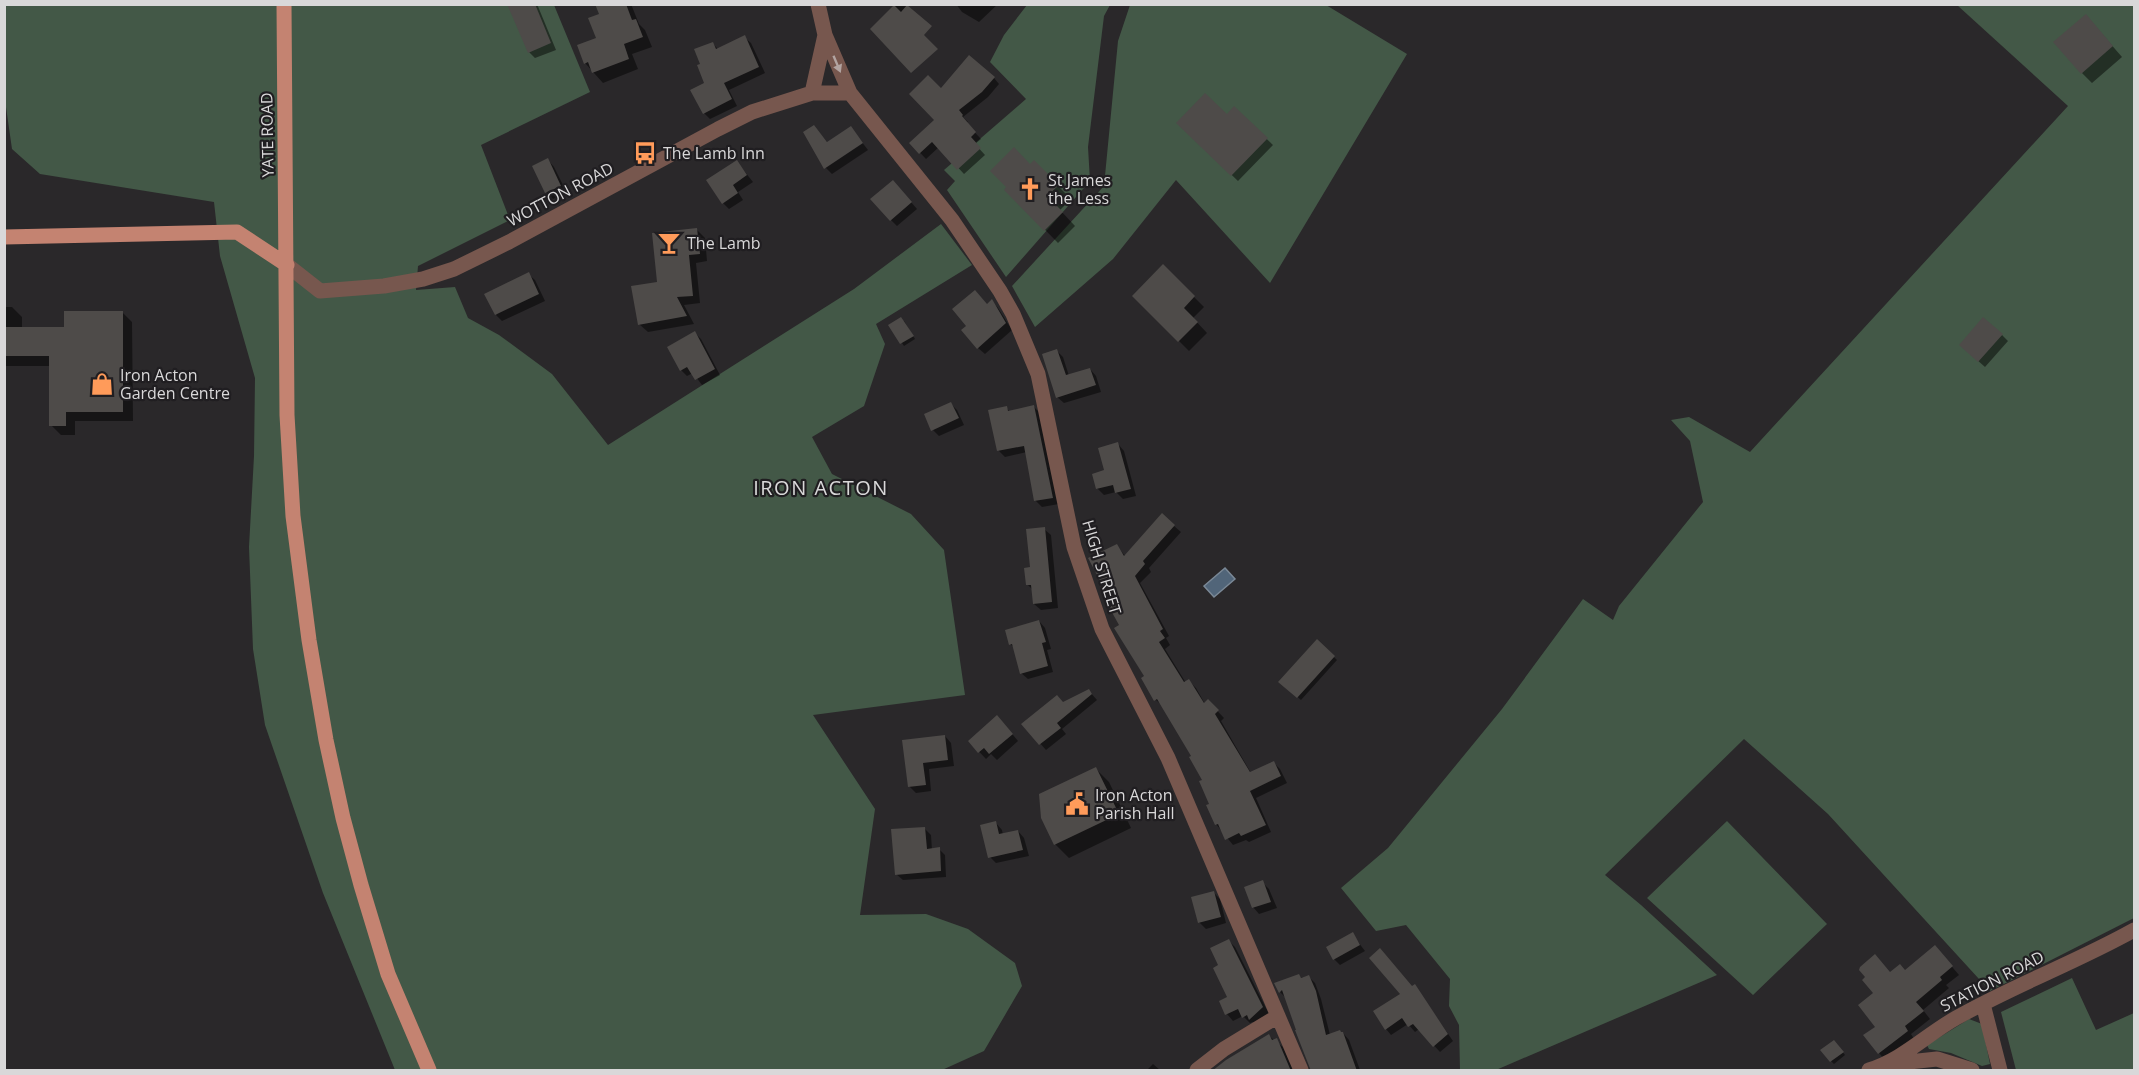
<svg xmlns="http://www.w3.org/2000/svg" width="2139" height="1075" font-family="'Open Sans',sans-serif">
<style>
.green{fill:#435847}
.water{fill:#516579;stroke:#7a8896;stroke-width:1.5}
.shadow{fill:#0007}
.building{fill:#4e4b49}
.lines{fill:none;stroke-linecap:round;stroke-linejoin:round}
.minor{stroke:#77574e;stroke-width:15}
.major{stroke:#c48371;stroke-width:15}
.oneway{fill:#b2a4a1}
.labels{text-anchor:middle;stroke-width:4.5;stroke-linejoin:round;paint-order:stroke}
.street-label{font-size:16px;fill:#d9d8d9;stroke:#201e21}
.poi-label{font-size:16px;fill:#d9d8d9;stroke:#201e21;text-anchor:start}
.quarter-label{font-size:20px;letter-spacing:1.5px;fill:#d9d8d9;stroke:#201e21}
</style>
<rect width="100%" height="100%" fill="#2a282a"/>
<path class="green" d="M4,5H554L590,92L481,145L510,220L418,266L416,290L455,287L468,318L499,335L552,374L608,445L854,289L941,224L972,265L876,324L885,344L864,406L812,437L832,474L911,514L944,550L965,695L813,715L875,809L860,915L926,914L968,929L1015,963L1022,986L984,1051L942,1070H395L323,893L265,725L253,649L249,547L254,456L255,378L220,256L214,202L40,174L12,149L4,93Z
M1027,5H1110L1104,16L1088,147L1090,181L1006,277L947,190L955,181L944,170L1026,99L990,62L1004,35Z
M1130,5H1326L1407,54L1270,283L1176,180L1113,259L1035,327L1012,286L1104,186L1118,41Z
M1957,5H2134V918L1990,991L1828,814L1744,739L1605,875L1641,905L1717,975L1496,1070H1460L1459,1025L1449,1006L1450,979L1406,925L1376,931L1341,888L1388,848L1502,709L1583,599L1613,620L1619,606L1703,502L1690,441L1671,420L1689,417L1750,452L2068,106Z
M1727,821L1827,924L1753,995L1647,898Z
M2072,978L2096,1030L2134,1013V1070H2016L2001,1012Z
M1969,1019L1982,1024L1990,1064L1982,1066L1951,1053L1929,1049L1927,1045Z"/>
<path class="water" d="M1225,568L1235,579L1214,597L1204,586Z"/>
<path class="shadow" d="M509,4H537L556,50L535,58L529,52Z
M597,4H631L639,24L645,30L652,47L632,54L638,69L603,83L585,63L598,38L601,15Z
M897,4H904L916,15L872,29Z
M956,4H998L979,22L962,12Z
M2095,26L2122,57L2092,83L2082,73Z
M744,37L751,43L765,73L729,90L737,106L710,119L704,113L706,84L712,43L718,49Z
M994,78L999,84L988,97L963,117L968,122L966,123L981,139L975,144L985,155L964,174L939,147L926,159L911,143L936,120L941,90Z
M1234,108L1273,145L1238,181L1178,123L1227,116Z
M814,127L828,143L851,128L868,150L832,174L826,168L805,133Z
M548,160L554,167L567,193L553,199L547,193L534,167Z
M737,162L753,182L738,192L743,200L729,209L723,203Z
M1034,162L1071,199L1060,210L1075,226L1058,243L1006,190Z
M899,188L917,209L897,226L891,220Z
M697,230L705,238L707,261L696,263L700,303L684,305L694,324L648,332L639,324Z
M1163,266L1204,307L1193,318L1207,333L1189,351L1134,296Z
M528,274L535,280L545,301L502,321L496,315Z
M992,301L998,308L1012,330L985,354L978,348L987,305Z
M4,307H12L22,317V328H65L122,312L132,322L133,421H75V435H61L51,425L50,366H4Z
M904,321L915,339L904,346L890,326Z
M695,333L701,339L720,375L702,385L693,373L687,376L681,370Z
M2002,335L2008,341L1985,367L1967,351Z
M1057,351L1063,357L1069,376L1090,369L1096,376L1101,392L1064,403L1057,397Z
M951,404L957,410L964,425L939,436L933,430Z
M1034,407L1040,413L1059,504L1042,507L1035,500L1027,452L1005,457L999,451L1006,408L1010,412Z
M1118,444L1124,451L1136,496L1123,499L1116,492L1104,495L1097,488Z
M1174,526L1181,532L1149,568L1151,572L1140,583L1169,636L1166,638L1170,645L1165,649L1186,683L1189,681L1196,688L1205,704L1208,701L1224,718L1221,721L1251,773L1273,762L1280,769L1287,783L1256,798L1271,832L1249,842L1246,840L1233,845L1216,824L1205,780L1163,706L1156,700L1143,678L1146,677L1121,625L1115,606L1117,546L1126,557Z
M1044,529L1051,535L1058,608L1041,610L1034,604L1033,590L1027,584Z
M1039,621L1045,628L1051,649L1047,650L1053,672L1028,679L1021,673L1015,648L1010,644Z
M1317,641L1337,660L1301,700L1280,682Z
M1089,691L1097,700L1062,729L1066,734L1046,750L1023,724Z
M1004,724L1018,741L997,760L991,754L986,759L970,742Z
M945,736L951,743L954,766L929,769L931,791L916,793L909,786L904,741Z
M1096,769L1109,782L1131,828L1069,858L1055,844Z
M996,823L1002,830L1003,835L1018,831L1024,838L1029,856L996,863L990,857Z
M924,828L931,835L932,850L939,849L945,855L946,877L903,880L896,874Z
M1262,882L1269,889L1277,908L1259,914L1253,907Z
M1213,892L1220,899L1226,923L1206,929L1199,922Z
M1352,934L1365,951L1340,965L1334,959Z
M1229,941L1235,947L1269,1014L1257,1025L1253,1022L1250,1023L1243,1016L1233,1021L1227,1014L1229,998L1220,966Z
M1942,955L1959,975L1946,985L1949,988L1923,1010L1930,1019L1911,1034L1914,1039L1886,1061L1879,1053L1875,993L1891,974L1906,971Z
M1308,976L1315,983L1321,999L1330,1035L1343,1033L1349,1040L1360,1070H1311L1312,1066L1287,999L1280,992L1276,984Z
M1415,986L1453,1041L1440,1052L1419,1029L1415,1032L1408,1024L1391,1035L1386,1029Z
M1269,1036L1283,1047L1294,1070H1215Z
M1837,1044L1845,1055L1834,1064L1831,1061Z
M1153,1064L1160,1070H1147Z"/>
<path class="building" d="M507,4H535L551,43L528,53Z
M595,4H626L632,20L636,19L643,37L624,44L629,59L592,73L588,62L584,64L577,45L596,38L588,18L599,14Z
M894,5L901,12L907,5L932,26L924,35L938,49L911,73L870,29Z
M2086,14L2113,46L2081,74L2053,42Z
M745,35L759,67L724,83L732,99L703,114L690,90L704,83L697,65L700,64L694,49L713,42L716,49Z
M969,55L995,77L982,92L959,110L963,115L962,116L976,132L971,137L981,148L957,170L932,142L919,154L909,143L934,120L909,94L928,75L941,88Z
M1205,93L1227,114L1234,106L1268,138L1231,176L1176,123Z
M814,125L827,142L851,126L863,143L824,169L803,132Z
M1014,147L1030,164L1034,160L1059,185L1047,196L1063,212L1044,231L1004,190L1006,187L990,171Z
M548,158L561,186L545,193L532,166Z
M737,160L747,175L733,185L738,193L722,204L706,180Z
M893,180L912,202L890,221L870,199Z
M697,228L700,254L689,255L693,296L677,297L687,316L638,325L631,286L657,282L652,233Z
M1163,264L1195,296L1184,308L1198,322L1178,342L1132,296Z
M529,272L539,294L495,315L484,294Z
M975,290L987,304L992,299L1006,323L977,349L961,330L966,326L952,309Z
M64,311H123V412H66V426H49V356H4V327H64Z
M901,317L914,336L900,344L888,325Z
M1983,317L2003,334L1978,362L1959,345Z
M695,331L715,369L695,380L687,367L680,371L667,347Z
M1057,349L1066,375L1090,368L1096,385L1056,398L1042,354Z
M951,402L959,418L931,431L924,414Z
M1034,405L1053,498L1034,501L1024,446L997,451L988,410L1007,406L1008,411Z
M1118,442L1131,489L1115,493L1113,485L1096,489L1092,474L1104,470L1098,448Z
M1162,513L1175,525L1143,561L1145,564L1135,576L1163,629L1160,631L1165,638L1159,642L1184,682L1189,679L1204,703L1208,699L1219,710L1215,714L1250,772L1274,761L1281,776L1250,791L1266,825L1241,836L1239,833L1225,840L1218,824L1215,825L1206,805L1209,804L1199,781L1202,780L1189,757L1191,756L1157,699L1154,701L1141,678L1144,676L1114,628L1119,625L1109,607L1113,605L1088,558L1117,544L1124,556Z
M1045,527L1052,602L1033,604L1031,585H1026L1024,568L1030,567L1026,529Z
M1039,620L1046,642L1042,643L1048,666L1020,674L1012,644L1009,645L1005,630Z
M1317,639L1335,656L1297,698L1278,682Z
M1089,689L1092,694L1057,723L1061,728L1039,745L1021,724L1057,695L1063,702Z
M997,715L1013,734L989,754L984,748L978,753L968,741Z
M945,735L948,760L923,763L926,785L908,787L902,740Z
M1096,767L1119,814L1054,845L1041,818L1039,794Z
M996,821L999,834L1018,830L1023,850L988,858L980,825Z
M925,827L927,849L940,847L941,871L895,875L891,829Z
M1263,880L1271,902L1252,908L1244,887Z
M1214,891L1221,917L1198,923L1191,897Z
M1353,932L1360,945L1333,960L1326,947Z
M1229,939L1263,1007L1249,1020L1247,1015L1242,1018L1238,1009L1225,1015L1219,1001L1227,997L1213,968L1218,965L1210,948Z
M1935,945L1953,966L1940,977L1942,980L1916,1002L1924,1011L1905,1026L1908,1031L1878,1054L1863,1035L1875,1027L1858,1005L1873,993L1862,980L1865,977L1859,970L1860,967L1875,954L1890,972L1900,964L1905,970Z
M1380,948L1412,986L1415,984L1448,1034L1433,1047L1413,1024L1408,1027L1402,1018L1385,1030L1373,1011L1400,994L1369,958Z
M1299,974L1301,978L1309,975L1316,991L1326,1035L1340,1030L1341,1032H1343L1357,1071H1311L1295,1030H1296L1282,990L1279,993L1274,983Z
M1269,1034L1272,1040L1277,1038L1291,1071H1212L1226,1060Z
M1834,1040L1844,1052L1830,1062L1820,1050Z"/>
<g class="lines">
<path class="minor" d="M818,4L825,35L850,93L952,220L1000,291L1013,314L1038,374L1074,547L1102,629L1168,758L1301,1070
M812,93L825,35
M287,265L320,291L384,286L423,279L454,269L509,242L718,129L752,112L812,93H850
M1983,1004L2000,1070
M1890,1064L1937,1059L1972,1070
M1197,1070L1224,1049L1278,1016
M1869,1070C1902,1060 1926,1035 1956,1018C2014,985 2077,962 2134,930"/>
<path class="major" d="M284,4L287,415L293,516L309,640L326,740L343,818L361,885L388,974L429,1070
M4,237L237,232L287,265"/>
</g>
<defs><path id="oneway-solid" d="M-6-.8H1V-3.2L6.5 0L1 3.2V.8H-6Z" transform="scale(1.5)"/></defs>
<use class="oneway" href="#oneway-solid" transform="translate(837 64) rotate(67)"/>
<defs>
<g id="bus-bare" transform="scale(1.8)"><path d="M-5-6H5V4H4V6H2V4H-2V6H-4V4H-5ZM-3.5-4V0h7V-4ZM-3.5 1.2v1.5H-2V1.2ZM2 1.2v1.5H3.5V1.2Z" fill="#ff9b5a" stroke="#201e21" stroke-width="2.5" paint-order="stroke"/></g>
<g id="church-bare" transform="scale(1.8)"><path d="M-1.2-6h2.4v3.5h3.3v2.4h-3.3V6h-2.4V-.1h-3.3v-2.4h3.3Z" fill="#ff9b5a" stroke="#201e21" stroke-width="2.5" paint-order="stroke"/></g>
<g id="bar-bare" transform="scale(1.8)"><path d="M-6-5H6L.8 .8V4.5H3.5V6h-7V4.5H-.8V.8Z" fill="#ff9b5a" stroke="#201e21" stroke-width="2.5" paint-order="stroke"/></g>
<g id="shop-bare" transform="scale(1.8)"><path d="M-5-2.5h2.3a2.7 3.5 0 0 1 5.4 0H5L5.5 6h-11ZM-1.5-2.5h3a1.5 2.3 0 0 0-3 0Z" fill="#ff9b5a" stroke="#201e21" stroke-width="2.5" paint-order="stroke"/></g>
<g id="civic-bare" transform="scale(1.8)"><path d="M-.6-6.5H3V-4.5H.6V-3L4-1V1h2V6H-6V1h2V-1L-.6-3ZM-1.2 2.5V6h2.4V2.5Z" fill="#ff9b5a" stroke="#201e21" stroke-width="2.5" paint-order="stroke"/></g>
</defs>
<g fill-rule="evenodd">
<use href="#bus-bare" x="645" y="153"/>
<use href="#church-bare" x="1030" y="189"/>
<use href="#bar-bare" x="669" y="243"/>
<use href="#shop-bare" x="102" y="384"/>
<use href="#civic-bare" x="1077" y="804"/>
</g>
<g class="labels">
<g class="street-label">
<text transform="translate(267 135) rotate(-91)" y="6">YATE ROAD</text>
<text transform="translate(560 194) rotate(-28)" y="6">WOTTON ROAD</text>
<text transform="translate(1102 567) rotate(73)" y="6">HIGH STREET</text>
<text transform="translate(1992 981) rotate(-27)" y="6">STATION ROAD</text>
</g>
<g class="poi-label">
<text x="663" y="159">The Lamb Inn</text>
<text x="1048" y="186">St James<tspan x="1048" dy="18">the Less</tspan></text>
<text x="687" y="249">The Lamb</text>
<text x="120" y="381">Iron Acton<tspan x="120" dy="18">Garden Centre</tspan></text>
<text x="1095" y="801">Iron Acton<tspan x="1095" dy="18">Parish Hall</tspan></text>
</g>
<g class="quarter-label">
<text x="821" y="495">IRON ACTON</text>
</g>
</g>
<rect width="2139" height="1075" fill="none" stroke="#d9d8d9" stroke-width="12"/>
</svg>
